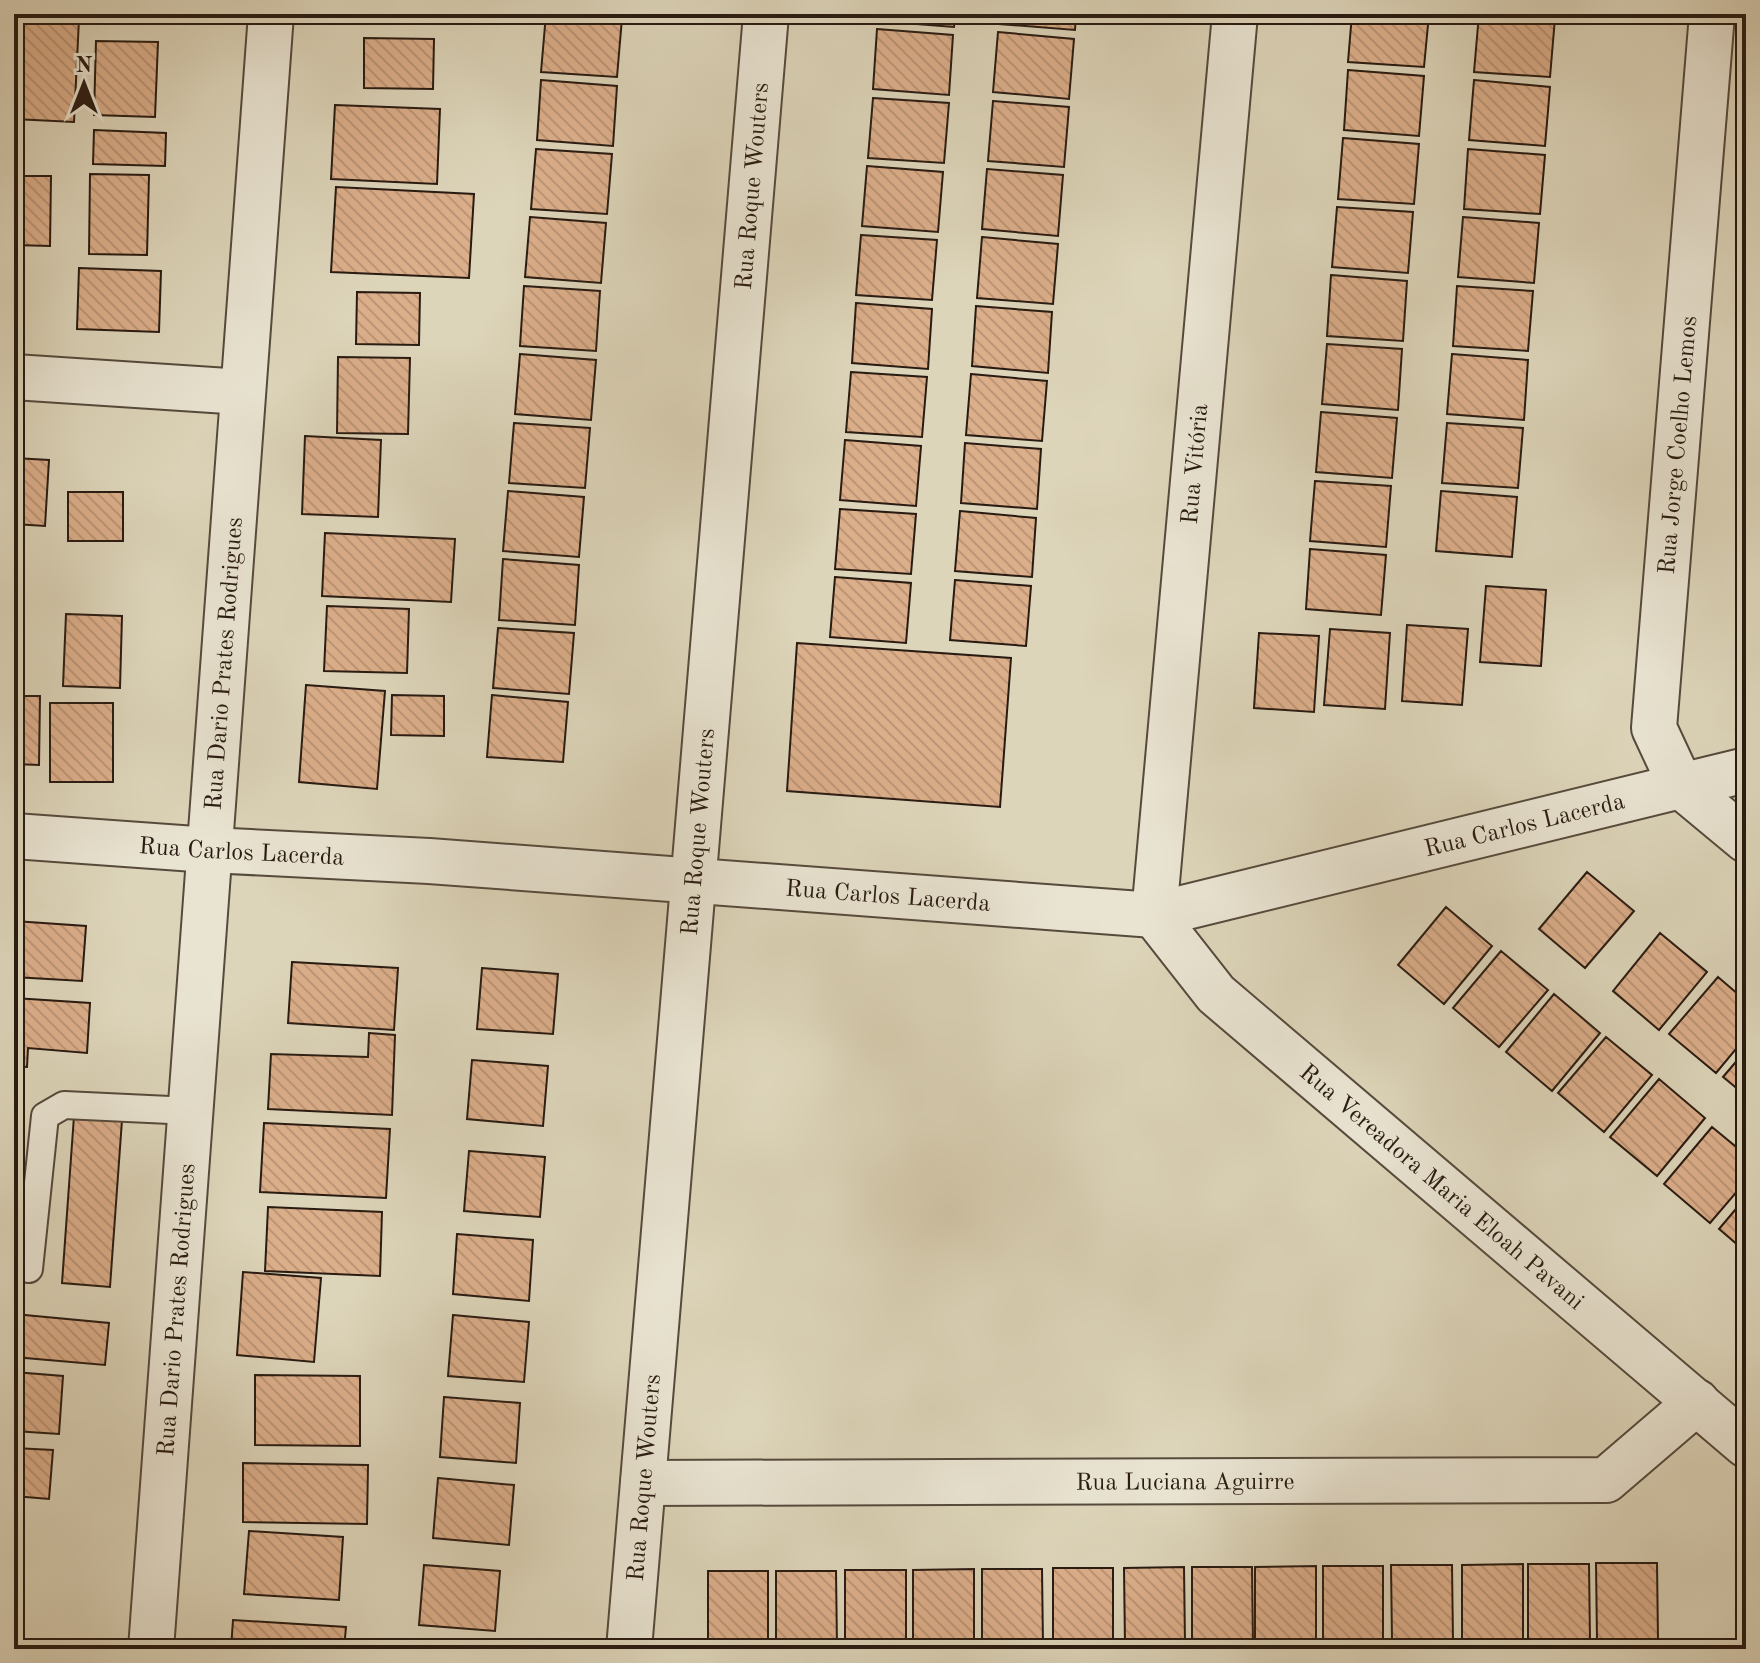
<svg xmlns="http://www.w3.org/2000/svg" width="1760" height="1663" font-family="'Old Standard TT',serif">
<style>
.building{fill:url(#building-back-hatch);stroke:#291b12;stroke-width:2}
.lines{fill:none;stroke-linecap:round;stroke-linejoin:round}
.service-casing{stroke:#564a3c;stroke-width:30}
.minor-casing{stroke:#564a3c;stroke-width:48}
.service{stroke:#e9e4d2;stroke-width:26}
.minor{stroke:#e9e4d2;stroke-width:44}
.labels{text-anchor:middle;stroke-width:6;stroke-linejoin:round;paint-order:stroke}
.street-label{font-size:24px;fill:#291b12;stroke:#e9e4d2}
</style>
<defs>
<pattern id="building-back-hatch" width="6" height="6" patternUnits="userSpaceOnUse" patternTransform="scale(2)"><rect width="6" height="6" fill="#dcaf8b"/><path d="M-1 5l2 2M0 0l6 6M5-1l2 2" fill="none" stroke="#bd9677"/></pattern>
</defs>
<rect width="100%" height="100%" fill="#ddd5ba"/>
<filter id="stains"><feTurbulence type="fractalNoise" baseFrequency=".0025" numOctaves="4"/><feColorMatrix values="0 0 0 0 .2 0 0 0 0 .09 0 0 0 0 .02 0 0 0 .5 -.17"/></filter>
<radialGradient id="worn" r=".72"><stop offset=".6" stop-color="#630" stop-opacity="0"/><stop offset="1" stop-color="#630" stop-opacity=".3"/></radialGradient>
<path class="building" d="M546,14L622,18L617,77L541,72Z
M879,14H955L954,27L878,21Z
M999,14H1076L1075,30L999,24Z
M1352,14H1429L1424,67L1348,62Z
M1479,14L1555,18L1550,77L1474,72Z
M16,16L79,19L74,122L14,119Z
M877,29L953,35L949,95L873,89Z
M998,32L1074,39L1069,99L993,92Z
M364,38L434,39L433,89L364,88Z
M96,41L158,42L155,117L94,115Z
M1348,70L1424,76L1419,136L1344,130Z
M541,80L617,86L613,146L537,140Z
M1474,80L1550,87L1545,146L1469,140Z
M873,98L949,103L944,163L868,158Z
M993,101L1069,107L1064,167L988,161Z
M335,105L440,109L437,184L331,179Z
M94,130L166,133L165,166L93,164Z
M1343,138L1419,144L1414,204L1338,199Z
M536,149L612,154L607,214L531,209Z
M1468,149L1545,155L1540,214L1464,209Z
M867,166L943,172L938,232L862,226Z
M987,169L1063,175L1058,236L982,229Z
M90,174L149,175L147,255L89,254Z
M14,176H51L50,246L14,245Z
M336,187L474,194L469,278L331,272Z
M1337,207L1413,212L1408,273L1332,267Z
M530,217L606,223L601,283L525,277Z
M1463,217L1539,223L1534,283L1458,277Z
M861,235L937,240L932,300L856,295Z
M982,237L1058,244L1053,304L977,298Z
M79,268L161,271L159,332L77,329Z
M1331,275L1407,281L1403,341L1327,336Z
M524,286L600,291L596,351L520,346Z
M1457,286L1533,291L1528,351L1453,346Z
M357,292L420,293L419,345L356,344Z
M856,303L932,309L928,369L852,363Z
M976,306L1052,312L1048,373L972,366Z
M1327,344L1402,349L1398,410L1322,404Z
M520,354L596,360L591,420L515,414Z
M1452,354L1528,360L1524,420L1447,414Z
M338,357L410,358L408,434L337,433Z
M851,372L927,377L922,437L846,432Z
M971,374L1047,381L1042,441L966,435Z
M1321,412L1397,418L1392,478L1316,472Z
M514,423L590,428L585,488L509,483Z
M1447,423L1523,428L1518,488L1442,483Z
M305,436L381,440L378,517L302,514Z
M845,440L921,446L916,506L840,500Z
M965,443L1041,449L1037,509L961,503Z
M14,458L49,460L45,526L14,524Z
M1315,481L1391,486L1386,547L1310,541Z
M508,491L584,497L579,557L503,551Z
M1441,491L1517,497L1512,557L1436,551Z
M68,492H123V541H68Z
M840,509L916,514L911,574L835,569Z
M960,511L1036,518L1032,577L955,571Z
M325,533L455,539L451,602L322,596Z
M1310,549L1386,555L1381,615L1306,609Z
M503,559L579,565L575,625L499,620Z
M835,577L911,583L906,643L830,637Z
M955,580L1031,586L1026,646L950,640Z
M1486,586L1546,590L1541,666L1480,662Z
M327,606L409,609L407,673L324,671Z
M66,614L122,616L120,688L63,686Z
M1407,625L1468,629L1462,705L1402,701Z
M498,628L574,633L569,694L493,688Z
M1330,629L1390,633L1385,709L1324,705Z
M1259,633L1319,636L1314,712L1254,708Z
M797,643L1011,658L1000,807L787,791Z
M306,685L385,691L377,789L299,782Z
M392,695L444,696V736L391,735Z
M492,695L568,702L563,762L487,757Z
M14,696H40L39,765L14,764Z
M50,703H113V782H50Z
M1587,872L1634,911L1585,968L1539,929Z
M1446,907L1492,946L1444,1004L1398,965Z
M14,921L86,926L82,981L14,977Z
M1660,933L1707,972L1659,1030L1613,991Z
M1501,951L1548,990L1499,1047L1453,1008Z
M292,962L398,968L394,1030L288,1023Z
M482,968L558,974L553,1034L477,1029Z
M1718,977L1746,1001V1037L1716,1073L1669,1034Z
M1554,994L1600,1033L1552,1091L1506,1052Z
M14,998L90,1003L87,1053L28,1048L27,1067L14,1066Z
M369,1033L395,1035L392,1115L268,1109L271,1054L368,1057Z
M1606,1037L1652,1075L1604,1132L1558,1093Z
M1746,1050V1096L1723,1077Z
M472,1060L548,1066L543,1126L467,1119Z
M1659,1079L1705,1118L1657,1176L1610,1137Z
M74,1116L122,1120L110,1287L62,1283Z
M264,1123L390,1129L386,1198L260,1192Z
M1712,1127L1746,1155V1181L1710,1223L1664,1184Z
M469,1151L545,1157L540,1217L464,1211Z
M1746,1197V1252L1719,1229Z
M268,1207L382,1212L380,1276L265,1271Z
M457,1234L533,1240L529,1301L453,1294Z
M243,1272L321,1278L314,1362L237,1355Z
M14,1314L109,1323L105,1365L14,1357Z
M453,1315L529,1322L524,1382L448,1376Z
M14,1372L63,1376L59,1434L14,1431Z
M255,1375L360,1376V1446L255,1445Z
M444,1397L520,1403L516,1463L440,1457Z
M14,1448L53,1450L49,1499L14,1496Z
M243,1463L368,1465L367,1524L243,1522Z
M438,1478L514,1485L509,1545L433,1538Z
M249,1531L343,1537L339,1600L244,1594Z
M1596,1563H1657L1658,1639H1597Z
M1523,1564V1640L1462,1641V1565Z
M1528,1564H1589L1590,1640H1528Z
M424,1565L500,1571L495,1631L419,1625Z
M1391,1565H1452L1453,1641H1392Z
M1316,1566V1642L1255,1643V1567Z
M1323,1566H1383V1642H1323Z
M1184,1567L1185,1643L1125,1644L1124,1568Z
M1192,1567H1252L1253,1643H1192Z
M1053,1568H1113V1644H1053Z
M974,1569V1645L913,1646V1570Z
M982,1569H1042L1043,1645H982Z
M845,1570H906V1646H845Z
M708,1571H768V1647H708Z
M776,1571H836L837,1647H776Z
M233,1620L346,1627L344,1649H231Z"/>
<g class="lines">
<g class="service-casing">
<path id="service" d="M29,1269L45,1116L64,1105L191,1111"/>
</g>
<g class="minor-casing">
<g id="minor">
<path id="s1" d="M1235,14L1154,915L1216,994L1746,1445"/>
<path d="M1712,14L1654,728L1681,786L1746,840"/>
<path d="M14,377L243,392"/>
<path id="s2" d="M14,836L209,850L429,861L1154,915L1746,770"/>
<path id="s3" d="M643,1483L1606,1480L1697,1402"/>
<path id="s4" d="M151,1649L271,14"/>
<path id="s5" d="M629,1649L766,14"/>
</g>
</g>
<use href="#service" class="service"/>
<use href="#minor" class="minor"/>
</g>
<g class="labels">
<g class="street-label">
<text dy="8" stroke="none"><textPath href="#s5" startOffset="1468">Rua Roque Wouters</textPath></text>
<text transform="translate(1677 445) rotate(-85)" y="8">Rua Jorge Coelho Lemos</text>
<text transform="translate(1194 464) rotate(-85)" y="8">Rua Vitória</text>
<text dy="8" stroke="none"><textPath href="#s4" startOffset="988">Rua Dario Prates Rodrigues</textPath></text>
<text dy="8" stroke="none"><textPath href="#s2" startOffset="1524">Rua Carlos Lacerda</textPath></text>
<text dy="8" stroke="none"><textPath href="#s5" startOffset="820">Rua Roque Wouters</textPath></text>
<text dy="8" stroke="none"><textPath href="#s2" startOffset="228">Rua Carlos Lacerda</textPath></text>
<text dy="8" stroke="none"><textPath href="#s2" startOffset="876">Rua Carlos Lacerda</textPath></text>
<text dy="8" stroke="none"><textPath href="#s1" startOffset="1302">Rua Vereadora Maria Eloah Pavani</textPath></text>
<text dy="8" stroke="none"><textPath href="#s4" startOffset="340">Rua Dario Prates Rodrigues</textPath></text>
<text dy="8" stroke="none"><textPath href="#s5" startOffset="172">Rua Roque Wouters</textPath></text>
<text dy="8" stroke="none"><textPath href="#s3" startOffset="542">Rua Luciana Aguirre</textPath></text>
</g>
</g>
<rect width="1760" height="1663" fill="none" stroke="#ddd5ba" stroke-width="48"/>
<rect x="16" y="16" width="1728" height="1631" fill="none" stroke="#291b12" stroke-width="4"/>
<rect x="24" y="24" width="1712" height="1615" fill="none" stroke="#291b12" stroke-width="2"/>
<g transform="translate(84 84)" stroke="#e9e4d2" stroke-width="6" paint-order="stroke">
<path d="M0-6L14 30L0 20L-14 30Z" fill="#291b12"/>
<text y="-12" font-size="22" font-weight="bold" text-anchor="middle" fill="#291b12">N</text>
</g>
<rect width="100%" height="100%" filter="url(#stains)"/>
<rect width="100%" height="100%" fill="url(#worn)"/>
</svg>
